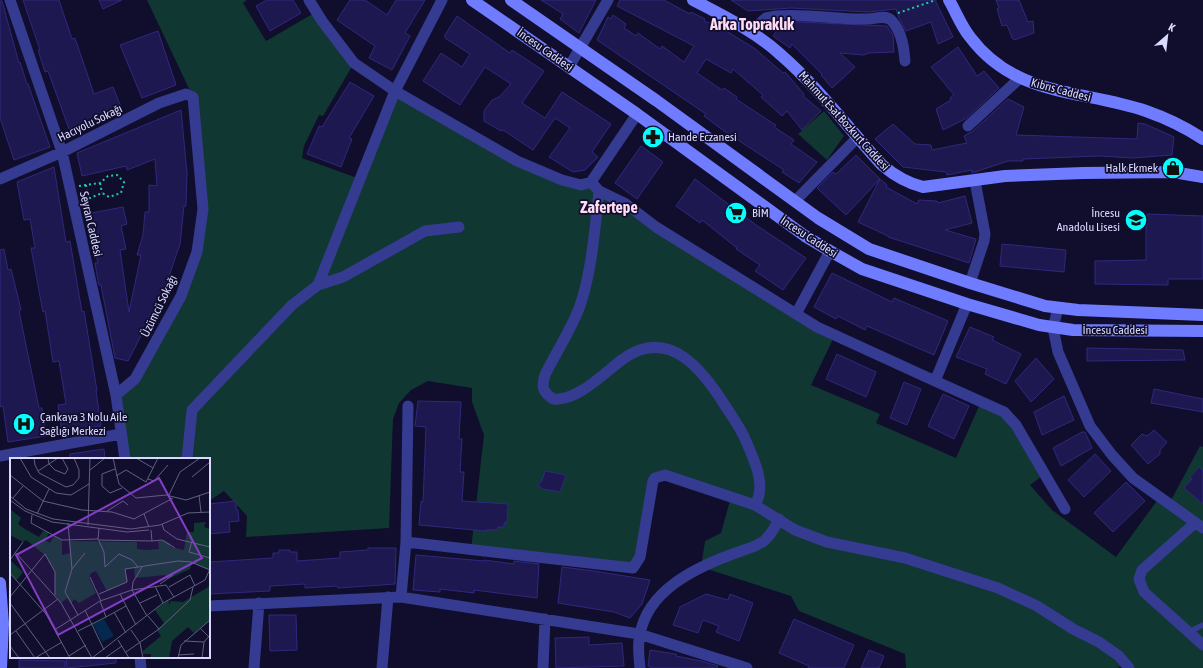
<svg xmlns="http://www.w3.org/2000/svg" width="1203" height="668" font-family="'Asap Condensed',sans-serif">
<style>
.green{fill:#103732}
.building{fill:#1d184f;stroke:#30287e}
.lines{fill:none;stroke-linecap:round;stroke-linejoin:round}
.path{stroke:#23caae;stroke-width:2;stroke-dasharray:2 3;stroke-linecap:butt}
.lane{stroke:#343b90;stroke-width:5.5}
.street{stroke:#343b90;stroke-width:11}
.secondary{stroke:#707cff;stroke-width:12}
.labels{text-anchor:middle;stroke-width:3.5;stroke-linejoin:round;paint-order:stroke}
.street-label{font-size:12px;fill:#dad9ff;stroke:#100e2c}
.poi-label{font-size:12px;fill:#dad9ff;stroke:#100e2c;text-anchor:start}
.district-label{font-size:16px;font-weight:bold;fill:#ffdbf6;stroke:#100e2c}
.inset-road{fill:none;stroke:#615f80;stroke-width:1}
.view{fill:#843dc5;fill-opacity:0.15;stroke:#843dc5;stroke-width:2}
.inset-edge{fill:none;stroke:#dad9ff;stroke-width:2}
</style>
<rect width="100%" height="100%" fill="#100e2c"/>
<path class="green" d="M147,0H247L243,3L266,41L316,12L354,63L323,116L319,115L304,146L302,158L360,179L395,91L562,180L591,182L835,335L811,385L880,414L876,423L956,458L980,404L1016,418L1049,471L1030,485L1052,510L1116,557L1159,498L1169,504L1200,446L1203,447V668H1129L1124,662L1118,668H906L905,654L799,611L791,596L701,567L705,541L721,533L731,497L655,478L636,565L471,550L484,435L472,402V388L428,381L411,390L399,403L393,419L389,528L246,537L247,516L224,491L209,501V459H125L116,395L135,379L181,296L203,209L193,97Z
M824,111L844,136L827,160L798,134Z"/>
<path class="building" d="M23,0H59L72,39L75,38L94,94L113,87L122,110L69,129L48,71L45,72L38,50H40Z
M99,0H122L103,9Z
M267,0H293L301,13L270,31L256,6Z
M350,0H365L387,15L396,0H425L405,33L410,36L392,70L369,58L375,46L337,20Z
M541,0H596L579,33L560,19L563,14Z
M620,0H664L690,14L691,12L705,19L704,21L727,30L726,31L754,48L783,73L785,72L804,94L803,96L821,111L802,130L787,111L782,116L761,97L763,95L733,69L731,73L706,59L697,73L722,90L724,88L737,97L736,99L774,124L776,125L774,127L794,140L791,144L817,162L799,183L782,172L784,170L724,131L704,116L706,114L597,40L608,17L611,19L613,15L626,24L624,28L636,36L638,33L660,49L662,46L684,62L694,46L617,6Z
M731,0H935L953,37L938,44L931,22L906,31L899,18L896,9L868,12L791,8L748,11Z
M996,0H1019L1028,22L1033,21L1034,33L1014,40L1012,38L1007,25L1002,26L997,9L999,8Z
M0,1H2L19,63L20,62L27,84H28L50,147L14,160L0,118Z
M457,16L510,53L512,50L544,71L522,103L545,118L562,92L611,124L592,152L598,157L585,170L573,172L549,157L570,128L555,118L533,150L503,130L501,131L484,121V111L492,100L499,97L511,84L485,67L460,105L423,81L441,53L462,67L470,54L445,38V35Z
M799,22L887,26L893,35L894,52L869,53L863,55L840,53L855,67L832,88L821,75L822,74L792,44L790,48L773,36L782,23Z
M158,31L176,85L142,98L120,45Z
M958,47L977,76L984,71L999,88L967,118L943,130L936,109L951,100L950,98L954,95L931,67Z
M350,82L374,96L349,138L352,139L341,167L307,154L319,126L322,127Z
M1008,99L1024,107L1016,135L1137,139L1138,123L1145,124L1174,137L1172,155L1132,158L1099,156L1023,159V161H1008L972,173V170L947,175L946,172L903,167L875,139L893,124L915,144L931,145L932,150L967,143L964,136L973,131Z
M181,110L187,173L186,206H184L180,244L164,291L128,361L115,358L101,285H99L97,275L95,263H98L86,214L123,207L127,224L121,226L126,249L120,250L129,312L141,255H137L143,235L145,212H149V185L157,186L155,159L127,170L126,166L82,176L77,153Z
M641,146L663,162L637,199L615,183Z
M856,155L880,179L846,215L817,188L833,172L836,174Z
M54,167L66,242L70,241L82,312L84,311L87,329L97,391H96L101,426L62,432L58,405L66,404L59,361L53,362L45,311L43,312L31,248H35L30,219L24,220L17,182Z
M695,179L756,225L806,258L783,290L755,271L760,265L736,249L737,248L702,220L700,223L676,206Z
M880,179L887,185L886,187L917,204L919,200L937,201L938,203L965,196L972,223L945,230L976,239L969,263L888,237V236L858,222Z
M1147,214L1203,216V279H1168V285L1095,284V261L1146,260V226H1140V215L1147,216Z
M1002,244L1066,250L1064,272L1000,266Z
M4,249L8,270L11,269L17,293L21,310L19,311L39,408H42L46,436L8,442L3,406L0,407V250Z
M832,273L892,302L894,298L948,321L934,355L867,326L865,330L838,316L836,319L814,307Z
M970,327L994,337L992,340L1021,354L1006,384L985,374L987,369L956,357Z
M1087,348L1183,350L1185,360L1087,361Z
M837,354L876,372L866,397L826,379Z
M1036,358L1054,379L1031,402L1015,381Z
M904,382L921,389L907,425L890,418Z
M1154,389L1203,399V412L1151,403Z
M943,394L969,406L954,439L928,426Z
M1064,396L1074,420L1042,435L1034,412Z
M418,401L461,402L459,439H462L460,472H464L462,501L508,504L507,522L504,523V527H498V530H486V531L419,525L421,501L423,502L426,427L415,426Z
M1154,430L1167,442L1160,450V454L1148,464L1131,445L1142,434L1147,436Z
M1082,432H1085L1092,448L1061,466L1053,448Z
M104,449L105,459H70V454Z
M1095,454L1111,471L1084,497L1068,480Z
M1199,467L1203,471V504L1184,488L1192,479L1190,477Z
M545,471L566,475L560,492L542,489L538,484L542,481Z
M1126,482L1145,501L1113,532L1094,513Z
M236,501V510H238L239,521L229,522L230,532L209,534V504Z
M368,548H396L395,584L338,588L337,586L305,588V584L270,586V591L209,594V562L273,558V553H279V550H290V552H297V561L340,558V552L368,550Z
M416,555L484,561V560L514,564V561L539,564L537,598L474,590V593L440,589V592L413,590Z
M562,567L594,571L650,580L642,604L630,618L614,612L558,603Z
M706,594L728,600L730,594L753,603L739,641L716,632L719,626L703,620L698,633L673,625L680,607Z
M269,615H296L297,650L270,651Z
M794,619L854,645L844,668H808L809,666L779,653Z
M589,637V645L622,643L624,666L556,668L555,638Z
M650,650L676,654V656L701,661L718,666L717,668H652L648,666Z
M869,650L884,656L879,668H861Z
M66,657H116V663L67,668Z
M19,660L65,661V668H19Z"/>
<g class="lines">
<path class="path" d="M898,13L936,0
M100,183L102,193
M86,185L88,199
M79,186L100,183L108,176L117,175L124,182L121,193L109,197L102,193L83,201"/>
<path class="lane" d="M1189,632L1203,625"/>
<path class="street" d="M10,0L62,152L116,395L125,459
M309,0L322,21L354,63L395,91L517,161L562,180L581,185L591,182L637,114
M750,32L766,18L776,16C807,13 838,20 868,19C876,19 886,14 892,21C902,32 904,48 905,61
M569,67L608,0
M968,126L1020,78
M0,179L62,152L159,103L186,94L193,97L203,209L197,252L181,296L135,379L116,395
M591,182L599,191C595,228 592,268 581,303C573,327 556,352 545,375C541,387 543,392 553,399C577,402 605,372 623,359C669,326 703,370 726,407C733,418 741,429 746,441C754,460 767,485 755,505
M599,191L626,204L656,227L817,327L935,381L967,304
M795,201L857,138
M970,283L984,241L985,234L975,181
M318,285L343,277L425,231L459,227
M1058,308L1053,328L1058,352L1090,426L1112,455L1133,478L1203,528
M796,314L830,251
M935,381L1004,412L1016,425L1065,509
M0,456L121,434
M187,459L192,410L292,305L318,285L395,91L442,0
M1195,523L1142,570L1139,579L1144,592L1203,645
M406,542L633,568L640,557L653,481L655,478L665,475L755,505L795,530L827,542L905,558L998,588L1037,606L1073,629L1099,642L1119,656L1129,668
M401,597L406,542L408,406
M209,606L401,597L639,634L747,668
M140,657L141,668
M254,668L259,603
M382,668L388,597
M543,668L545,619
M640,668C639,657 637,645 640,634C648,591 693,569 730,555C758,544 765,548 779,519"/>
<path class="secondary" d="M472,0L637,114L805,236L830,251L862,269L967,304L1039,325L1073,330L1203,331
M511,0L657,101L818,218L869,249L970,283L1045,306L1078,310L1203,315
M693,0C724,16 756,32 781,55C818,87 849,129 882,165C895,176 907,183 923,187L1005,176L1083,173L1173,172L1203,177
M949,0C956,12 961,26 970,37C1016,98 1082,89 1146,111C1166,118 1185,127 1203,139
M0,583L3,624L1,668"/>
</g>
<defs>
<g id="pharmacy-disc" transform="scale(1.15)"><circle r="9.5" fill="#05fffe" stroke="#100e2c"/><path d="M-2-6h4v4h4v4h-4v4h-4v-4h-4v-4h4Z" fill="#111"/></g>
<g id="shop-disc" transform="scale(1.15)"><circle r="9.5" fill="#05fffe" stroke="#100e2c"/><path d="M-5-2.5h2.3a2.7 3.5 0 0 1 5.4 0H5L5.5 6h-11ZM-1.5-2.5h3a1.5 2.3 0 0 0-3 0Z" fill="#111"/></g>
<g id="supermarket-disc" transform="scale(1.15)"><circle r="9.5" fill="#05fffe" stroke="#100e2c"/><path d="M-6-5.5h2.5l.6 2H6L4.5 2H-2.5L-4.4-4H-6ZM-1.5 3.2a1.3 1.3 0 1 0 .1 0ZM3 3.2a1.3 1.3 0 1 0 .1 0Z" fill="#111"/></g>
<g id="school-disc" transform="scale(1.15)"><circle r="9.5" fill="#05fffe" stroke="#100e2c"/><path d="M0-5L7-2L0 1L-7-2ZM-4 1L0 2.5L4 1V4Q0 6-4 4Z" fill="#111"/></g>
<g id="hospital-disc" transform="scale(1.15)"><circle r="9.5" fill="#05fffe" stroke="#100e2c"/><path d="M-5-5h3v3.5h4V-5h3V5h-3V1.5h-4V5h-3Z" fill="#111"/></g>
</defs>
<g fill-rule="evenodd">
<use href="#pharmacy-disc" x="653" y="137"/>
<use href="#shop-disc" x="1173" y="168"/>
<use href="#supermarket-disc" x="736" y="213"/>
<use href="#school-disc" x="1136" y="220"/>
<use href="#hospital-disc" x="24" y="424"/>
</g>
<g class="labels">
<g class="street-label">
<text transform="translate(545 50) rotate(35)" y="4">İncesu Caddesi</text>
<text transform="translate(1061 90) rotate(15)" y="4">Kıbrıs Caddesi</text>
<text transform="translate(844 121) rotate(48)" y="4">Mahmut Esat Bozkurt Caddesi</text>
<text transform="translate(90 123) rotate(-26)" y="4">Hacıyolu Sokağı</text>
<text transform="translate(91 224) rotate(77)" y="4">Seyran Caddesi</text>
<text transform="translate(809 237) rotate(33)" y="4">İncesu Caddesi</text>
<text transform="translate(159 306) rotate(-64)" y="4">Üzümcü Sokağı</text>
<text x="1115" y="334">İncesu Caddesi</text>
</g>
<g class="poi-label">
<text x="668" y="141">Hande Eczanesi</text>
<text x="1158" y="172" text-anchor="end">Halk Ekmek</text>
<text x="752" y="217">BİM</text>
<text x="1120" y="217" text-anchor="end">İncesu<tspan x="1120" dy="14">Anadolu Lisesi</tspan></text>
<text x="40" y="421">Çankaya 3 Nolu Aile<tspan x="40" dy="14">Sağlığı Merkezi</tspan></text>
</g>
<g class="district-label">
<text x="752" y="30">Arka Topraklık</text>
<text x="609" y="213">Zafertepe</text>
</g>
</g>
<g transform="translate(10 458)">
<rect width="200" height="200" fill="#100e2c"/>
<path d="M0,51L11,60L8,66L15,71L29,79L33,73L39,75L35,82L40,85L44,78L52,82V97L60,95L59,83L127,84V91L137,92L149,91L148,83L154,82L161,86L160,89L174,92L177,74H184V65L196,64L194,69L200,71V115L199,112L182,105L180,111L158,121L155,117L125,120L124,110L115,111L118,123L97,133L86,113L81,115L79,120L86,135L69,145L64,141L61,146L57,140L51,145L45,137V114L35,97L16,82L13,84L0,77ZM0,102L13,114L7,122L0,115ZM200,128V162L184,175L178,169L162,183L159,200H141V196H133V193L151,178L147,172L154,165L145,152L158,142L159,146L161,145L158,143L173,144Z" fill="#103732"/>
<path d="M94,161L104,178L92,184L83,166Z" fill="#05284f"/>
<path class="inset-road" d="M10,0L21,19L46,35L61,37L79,26M24,0L25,7L29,15L56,29L63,27L69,20V12L64,0M38,0L39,6L45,12L55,16L58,11L52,0M103,0L109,26L126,40L156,37L176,42L200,34M126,0L143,10M105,11L92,16V28L100,35L112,30M80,12L95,0M28,13L48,0M0,17L33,43L72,52L102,54L124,61L163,40M106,18L116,12L136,24L148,0M182,19L200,4M138,21L144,23L158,7M159,37L170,14L190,0M189,37L191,54M0,38L16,51L43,61L121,71L150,67L178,55L200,54M3,40L13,28M0,42L15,53L42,64L117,74L139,72M97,53L113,43L118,47M27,56L39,31M134,56L139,69M22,57L21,65L52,82L88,81M58,65L62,111L55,134L68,157M152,66L154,72L167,81L200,89M78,67L80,0M89,70L88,81L94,94L95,109L109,96L122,102L128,109M89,82L142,83L141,72M142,83L152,82L165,90M182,83L179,94L200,100M5,94L51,145L82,200L153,145L195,122L200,111M0,102L13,84M132,109L123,124L122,132L137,158M62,111L75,95M0,115L36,156L60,200M80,119L91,143M150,126L163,117M145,128L153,145M159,129L180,117L185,128M89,136L117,124L115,111L168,103L181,104L200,112M110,136L126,167M0,139L35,96L45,114V137M0,145L40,200M130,145L147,137M75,152L94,192M104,154L116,175M138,158L149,171M96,159L116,148M190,170L200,180M46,171L90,143L122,132L156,127L164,139M121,172L130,185L133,200M6,173L25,200M68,173L96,159L90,143M0,177L48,141M108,182L119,200M174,183L194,184M0,188L9,200M116,194L149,171L180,142L183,129M168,197L184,196M59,198L76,187M25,200L52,184M95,200L112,188M168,200L171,187L200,162M192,200L194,184L200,177"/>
<path class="view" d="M149,20L192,100L48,177L6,97Z"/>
<rect width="200" height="200" class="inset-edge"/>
</g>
<g transform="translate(1167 36) rotate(28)" stroke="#100e2c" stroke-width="3" paint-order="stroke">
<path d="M0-3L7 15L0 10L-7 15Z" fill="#dad9ff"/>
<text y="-6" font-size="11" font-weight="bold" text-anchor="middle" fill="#dad9ff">K</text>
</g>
</svg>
